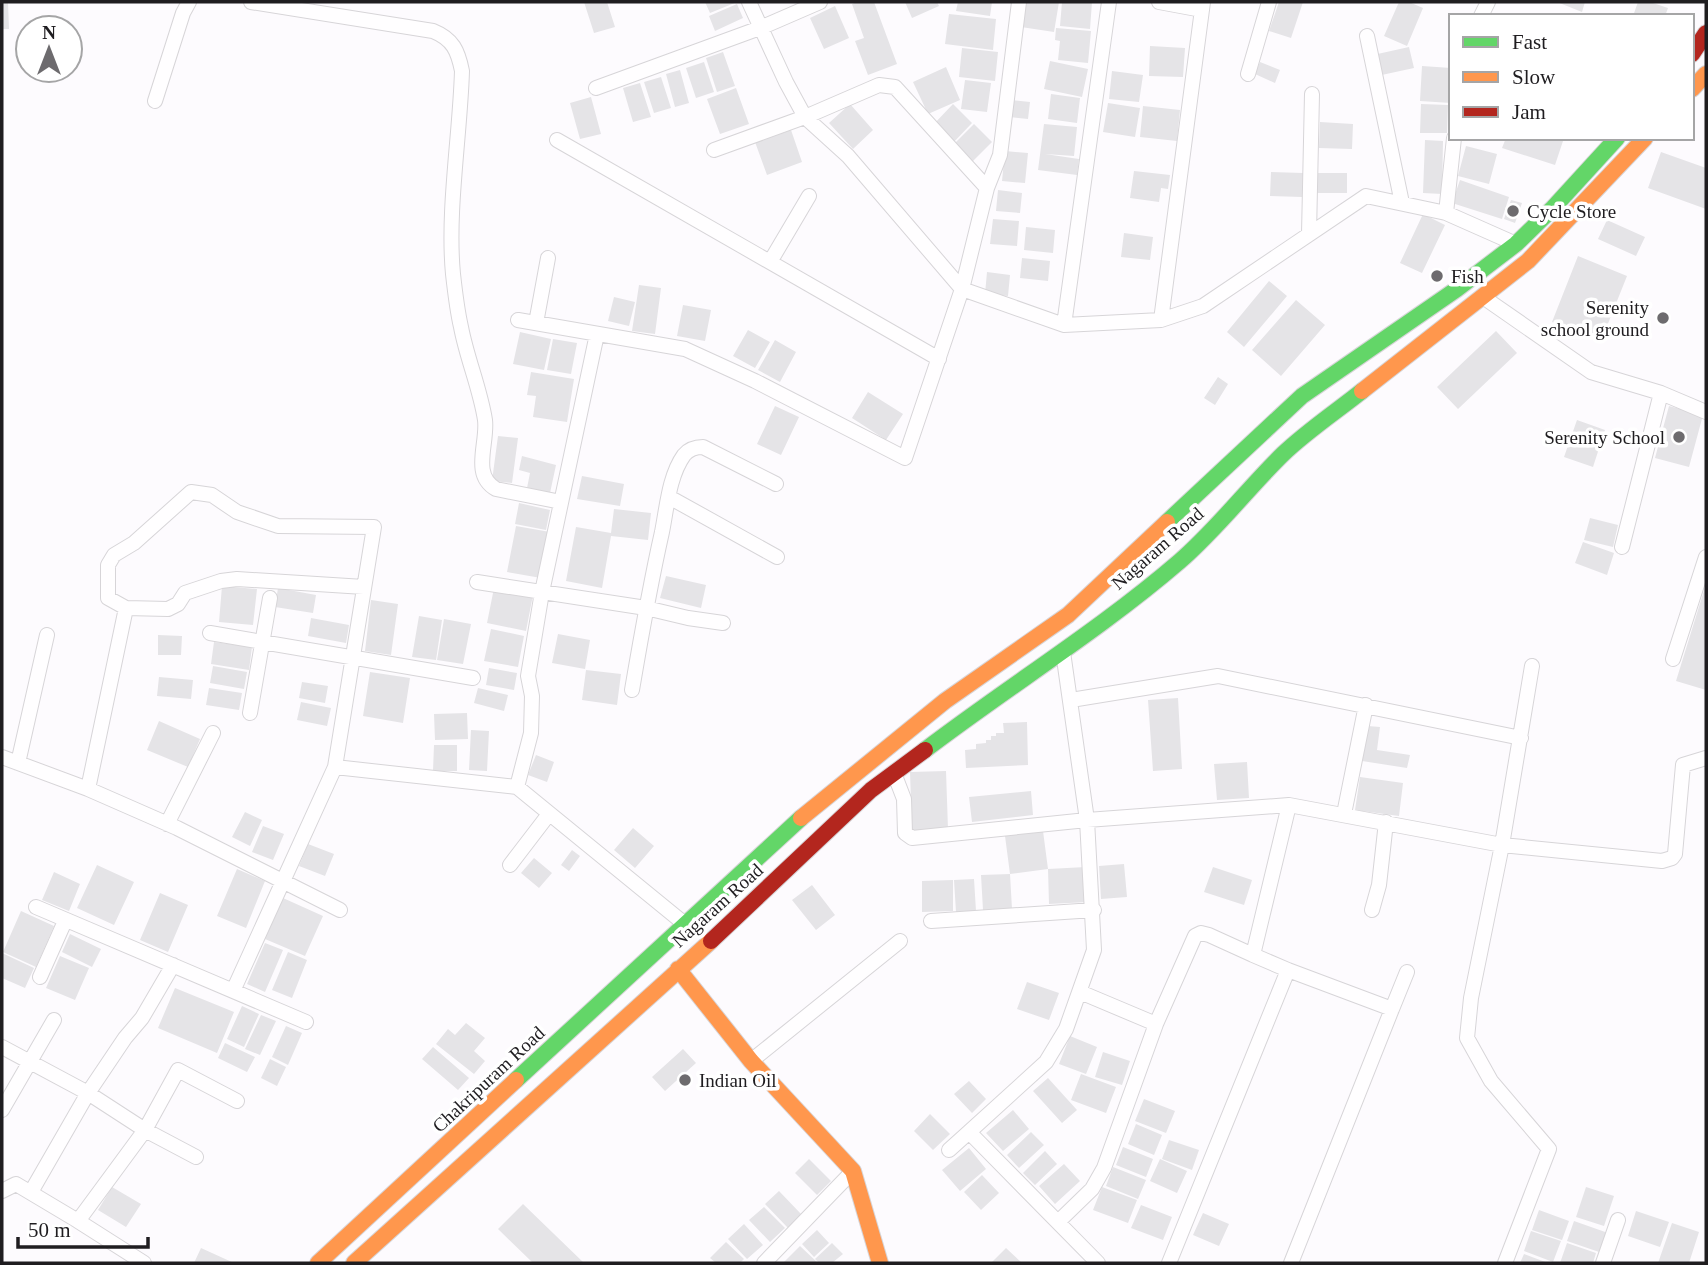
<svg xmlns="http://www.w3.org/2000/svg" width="1708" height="1265" font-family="'Times New Roman',serif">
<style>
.building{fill:#e5e4e7}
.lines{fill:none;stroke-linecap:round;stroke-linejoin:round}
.street-casing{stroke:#d7d5d8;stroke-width:16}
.fast-casing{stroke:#d7d5d8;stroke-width:18}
.slow-casing{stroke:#d7d5d8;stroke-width:18}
.jam-casing{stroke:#d7d5d8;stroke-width:18}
.street{stroke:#fffeff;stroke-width:14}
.fast{stroke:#63d668;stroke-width:16}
.slow{stroke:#ff974d;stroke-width:16}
.jam{stroke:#b3261e;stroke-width:16}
.poi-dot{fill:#6d6b6e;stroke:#fff;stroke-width:2.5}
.labels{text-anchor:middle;stroke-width:7;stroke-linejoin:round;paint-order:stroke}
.poi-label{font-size:19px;fill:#1f1d20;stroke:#fff;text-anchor:start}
.street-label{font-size:19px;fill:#1f1d20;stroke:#fff}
</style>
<rect width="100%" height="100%" fill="#fdfbfe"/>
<path class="building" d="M2,2H8L9,29H2Z
M584,2H607L615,27L594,33Z
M705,2H737L710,13Z
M857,2H874L897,64L868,75L855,41L864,38L852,4Z
M905,2H937L939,6L912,18Z
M958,2H992L990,16L956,11Z
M1025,2H1059L1054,32L1021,27Z
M1062,2H1092L1090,29L1060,26Z
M1279,2H1303L1291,38L1269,31Z
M1399,2H1409L1423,8L1407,46L1384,36Z
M1557,2H1585L1582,12Z
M1638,2H1650L1668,8L1665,16H1633Z
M737,4L743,18L715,31L709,16Z
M835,6L849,38L824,49L810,18Z
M949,14L996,19L993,50L945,44Z
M1056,28L1091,31L1088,63L1058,60L1060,41L1055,40Z
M1150,46L1185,48L1183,77L1149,76Z
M1409,47L1414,68L1377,76L1373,55Z
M962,48L998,52L995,81L959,77Z
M723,52L735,86L717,92L706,58Z
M1050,61L1088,69L1082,97L1044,89Z
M704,62L714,92L696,98L686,68Z
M1260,62L1280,70L1275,83L1255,74Z
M1422,66L1451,68V103L1420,101Z
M946,67L960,100L928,114L913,82Z
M680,70L689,103L675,107L666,74Z
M1112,71L1143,75L1139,102L1109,99Z
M661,77L671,108L654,113L644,82Z
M965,80L991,83L987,112L961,109Z
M640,83L651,117L633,122L623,88Z
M736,88L749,124L720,134L707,99Z
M1051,94L1080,98L1077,123L1048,119Z
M591,97L601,134L580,139L570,103Z
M1011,100L1030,102L1028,119L1010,117Z
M1108,103L1140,108L1135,137L1103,132Z
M850,104L873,130L853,149L829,123Z
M953,104L972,123L952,144L932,126Z
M1421,104L1448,105L1447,133H1420Z
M1143,106L1180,110L1177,141L1140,137Z
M1320,122L1353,124L1352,149L1319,148Z
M974,124L992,142L972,162L954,144Z
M1044,124L1077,127L1074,156L1045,154L1079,159L1077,175L1038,170Z
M791,130L802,162L767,175L755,142Z
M1506,138H1564L1555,165L1502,148Z
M1425,140L1443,141L1442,194L1423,193Z
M1466,146L1497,154L1489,184L1458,176Z
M1005,151L1028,153L1025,183L1002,181Z
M1661,152L1706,168V209L1648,188Z
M1134,171L1170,175L1168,189L1161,188L1159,202L1130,198Z
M1271,172L1303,173L1302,197L1270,196Z
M1315,173H1347V193H1315Z
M1460,180L1509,197L1502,219L1452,203Z
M998,190L1022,193L1020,213L996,211Z
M1511,200L1522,203L1515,223L1504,219Z
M1423,214L1445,225L1422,273L1400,263Z
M993,219L1019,221L1017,246L990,244Z
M1607,220L1645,237L1636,256L1598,239Z
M1026,227L1055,230L1053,253L1024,250Z
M1124,233L1153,237L1150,260L1121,257Z
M1578,256L1627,276L1601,341L1552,322Z
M1022,258L1050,261L1048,281L1020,278Z
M987,272L1010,275L1008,296L985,294Z
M1269,281L1287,296L1244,347L1227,332Z
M639,285L661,288L655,334L632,331Z
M614,297L635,302L629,326L608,321Z
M1296,300L1325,325L1281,376L1252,350Z
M683,305L711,310L705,341L677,336Z
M748,330L770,342L755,368L733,356Z
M1496,331L1517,353L1458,409L1437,387Z
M520,332L551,339L544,370L513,364Z
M553,339L577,343L571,374L547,370Z
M775,340L796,352L780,382L758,370Z
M531,372L574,379L567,422L533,417L536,396L527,395Z
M1218,377L1228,384L1215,405L1204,398Z
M868,392L903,414L886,440L852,418Z
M775,406L799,417L781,455L757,444Z
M1669,406L1703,415L1689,467L1655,458Z
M1577,420L1605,430L1593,467L1564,457Z
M498,436L518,438L512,483L492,481Z
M522,456L556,465L550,493L527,488L530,473L519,470Z
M582,476L624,484L620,506L577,499Z
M519,503L550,510L546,530L515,524Z
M614,509L651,513L648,540L611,536L602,588L566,581L576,527L611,533Z
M1590,518L1618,525L1613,547L1584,540Z
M516,526L550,532L541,578L507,572Z
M1583,542L1614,553L1607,575L1575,563Z
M666,576L706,585L701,608L660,598Z
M1706,584V690L1676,681Z
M222,586L257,589L253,625L219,622Z
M278,588L316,595L313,613L275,607Z
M494,588L533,595L526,631L487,623Z
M371,600L398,604L391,655L365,651Z
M419,616L442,620L436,660L412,657Z
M311,618L349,625L346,643L308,636Z
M444,619L471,624L463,664L437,660Z
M491,629L524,636L518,667L484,661Z
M558,634L590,640L585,669L552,663Z
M158,635L182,636L181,655H158Z
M214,642L252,647L249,670L211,664Z
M213,666L247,672L244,689L210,683Z
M489,668L517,673L514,690L486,685Z
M586,670L621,674L617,705L582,700Z
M370,672L410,678L403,723L363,716Z
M159,677L193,680L191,699L157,696Z
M302,682L328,686L325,703L299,698Z
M209,688L242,693L239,710L206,705Z
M478,688L508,695L504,711L474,703Z
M1178,698L1182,769L1153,771L1148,700Z
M301,702L331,708L327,726L297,720Z
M467,713L468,739L435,740L434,714Z
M159,721L200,739L188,767L147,750Z
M1027,722L1028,765L966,768L965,750L976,749V744L986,743V740H991V736H996V733H1004L1003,723Z
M1368,726L1380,727L1377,750L1410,755L1407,768L1362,761Z
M471,730L489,731L487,771L469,770Z
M434,745H457V771H433Z
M536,755L554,762L547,782L528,775Z
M1247,762L1249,798L1217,800L1214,764Z
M946,771L948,829L912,831L910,772Z
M1360,777L1403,783L1399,816L1355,810Z
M1031,791L1033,815L972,822L969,797Z
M245,812L262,820L250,846L232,837Z
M263,826L284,834L273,860L252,852Z
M633,828L654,846L635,868L614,850Z
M1043,831L1048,869L1010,874L1005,836Z
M308,844L334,854L325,876L299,866Z
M572,850L580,856L569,871L561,865Z
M534,858L552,873L539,888L521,873Z
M1124,864L1127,897L1101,899L1099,866Z
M97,865L134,882L114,925L77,908Z
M1086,867L1088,902L1049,904L1048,869Z
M1213,867L1252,880L1244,905L1204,892Z
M237,869L265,881L246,928L217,916Z
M54,872L80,884L69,911L42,900Z
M1010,874L1012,909L983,910L981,875Z
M974,879L976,911L956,912L954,880Z
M953,880V911L922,912V881Z
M812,885L835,915L816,930L792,900Z
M160,893L188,905L168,952L140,940Z
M283,898L323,916L305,956L265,939Z
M21,911L54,926L36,967L3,952Z
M70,934L101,949L92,967L62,952Z
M265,943L283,950L265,992L247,984Z
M288,952L307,960L292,998L272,990Z
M2,953L34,968L25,988L2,978Z
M60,956L89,968L75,1000L46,988Z
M1027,982L1059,993L1049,1020L1017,1009Z
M175,988L234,1012L217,1053L158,1028Z
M242,1006L259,1014L244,1047L227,1039Z
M261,1015L276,1021L260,1055L245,1049Z
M466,1023L485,1038L474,1051L485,1061L474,1074L436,1044L448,1029L455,1035Z
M286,1026L302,1033L288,1065L272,1057Z
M1070,1036L1097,1047L1086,1074L1059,1064Z
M225,1043L255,1057L247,1072L218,1058Z
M433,1047L469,1078L458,1090L422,1059Z
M683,1049L696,1063L665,1091L652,1077Z
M1103,1052L1130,1061L1122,1085L1095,1077Z
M270,1059L286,1067L277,1086L261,1078Z
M1081,1074L1116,1087L1106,1113L1071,1100Z
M1048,1078L1077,1110L1062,1123L1033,1091Z
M969,1081L986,1099L972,1113L954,1094Z
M1144,1099L1175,1111L1166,1133L1135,1121Z
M1013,1110L1029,1129L1003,1151L986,1133Z
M930,1114L950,1134L933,1150L914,1131Z
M1136,1124L1162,1135L1154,1155L1128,1144Z
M1031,1132L1044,1145L1019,1168L1007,1155Z
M1169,1140L1199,1150L1192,1170L1162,1159Z
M1123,1147L1153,1159L1146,1177L1116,1165Z
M969,1148L986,1169L960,1191L942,1170Z
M1045,1151L1057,1164L1035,1185L1023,1173Z
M809,1159L831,1181L817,1195L795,1173Z
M1160,1159L1187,1171L1177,1193L1150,1181Z
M1064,1164L1080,1181L1055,1204L1039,1186Z
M1113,1167L1146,1180L1138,1199L1106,1186Z
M982,1175L999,1193L981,1210L964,1192Z
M112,1187L141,1204L126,1227L98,1210Z
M1102,1187L1137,1200L1128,1223L1093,1210Z
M1586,1187L1614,1196L1604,1226L1576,1217Z
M779,1191L802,1215L788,1228L765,1204Z
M523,1204L584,1263H533L498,1229Z
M1141,1205L1172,1217L1163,1240L1131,1228Z
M764,1207L785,1228L770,1242L749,1220Z
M1539,1210L1569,1221L1562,1240L1532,1230Z
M1636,1211L1669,1222L1660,1247L1628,1236Z
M1203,1213L1229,1224L1219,1246L1193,1235Z
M1574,1221L1608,1233L1602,1253L1567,1241Z
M1672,1223L1699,1232L1689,1263H1658Z
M744,1224L763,1245L747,1259L728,1239Z
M817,1230L829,1243L814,1257L802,1244Z
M1531,1231L1561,1241L1553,1262L1524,1251Z
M726,1242L744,1259L740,1263H716L710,1258Z
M832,1243L843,1254L832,1263H819L815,1259Z
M1567,1243L1596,1253L1593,1263H1560Z
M800,1246L818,1263H783Z
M201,1248L234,1263H194Z
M1006,1248L1022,1263H991Z
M1524,1254L1548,1263H1520Z"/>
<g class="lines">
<g class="street-casing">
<path id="street" d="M251,2L433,31C453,39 458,51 462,71C460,136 447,211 453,274C455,292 457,310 461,327C467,359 480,388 485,420C488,443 471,475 496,489L561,502
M749,2L786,82L805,117L848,156L962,289L1064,325L1161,320L1203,306L1366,196L1446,213L1516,244
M1159,2L1202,10
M1481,16L1488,2
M1367,36L1402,203
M1248,74L1269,2
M596,88L760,28L820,2
M155,101L183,13L189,2
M557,140L939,359
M714,150L805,117L879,85L895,87L987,188
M1446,213L1454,138
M1309,234L1312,94
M770,262L809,196
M1483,297L1591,372L1661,393L1706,412
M518,320L685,349L755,381L905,458L962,289L987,188L1000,155L1019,2
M1161,320L1203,2
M536,323L548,258
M1064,325L1109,2
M669,497L777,557
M1622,547L1661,393
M477,582L646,608L688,618L723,623
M126,608L168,609L178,604L185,593L221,581L237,579L364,587
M210,633L473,678
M1063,652L1087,820L1094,950L1066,1029L1046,1062L969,1132L1098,1263
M1673,659L1706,557
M632,690C641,637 650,585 662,532C667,507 669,476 684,455C689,449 696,447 703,447L776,484
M1071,700L1218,676L1521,738
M250,713L270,598
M2,757L88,789L177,828L340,910
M18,763L47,635
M335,767L517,787L686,925
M894,773L904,799L905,833L912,838L1087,820L1289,805L1502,845L1662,861L1672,858L1675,854L1683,765L1706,758
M517,787L531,733L532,696L528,676L542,592L597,334
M88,789L126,608L108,598V565L114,555L134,543L191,492L212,495L237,512L278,526L374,527L335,767L233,991
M1344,814L1366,705
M167,824L213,733
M510,865L549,814
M36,907L306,1022
M1372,910L1379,885L1386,822
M931,921L1094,910
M1288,970L1392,1009L1291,1263
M40,977L65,921
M1392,1009L1407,972
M1156,1024L1195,936L1201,933L1209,935L1253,955
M2,1047L88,1093L145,1130L78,1221L144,1263
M751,1061L900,941
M2,1110L54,1020
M949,1150L969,1132
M196,1157L145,1130L178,1070L237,1101
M2,1191L16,1184L78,1221
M31,1192L88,1093L125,1038L142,1018L173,965
M1059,1221L1092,1189L1104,1168L1156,1024L1080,992
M764,1263L853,1171
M1169,1263L1288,970L1253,955L1289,805
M1505,1263L1549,1149L1491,1081L1467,1038L1471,998L1502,845L1532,666
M1603,1263L1618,1220"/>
</g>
<g class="fast-casing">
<path id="fast" d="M1167,522L1302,396L1457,289L1516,244L1553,208L1617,138
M925,750C1009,686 1100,630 1180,561C1218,528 1248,488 1283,454C1307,431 1337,411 1362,391
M516,1080L801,818"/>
</g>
<g class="slow-casing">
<path id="slow" d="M1692,89L1706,74
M1362,391L1528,261L1645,138
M801,818L945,701L1068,615L1167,522
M678,969L751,1061L853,1171L880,1263
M318,1263L516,1080
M354,1263L711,941"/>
</g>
<g class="jam-casing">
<path id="jam" d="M1692,54L1706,33
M711,941L871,790L925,750"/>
</g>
<use href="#street" class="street"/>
<use href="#fast" class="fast"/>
<use href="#slow" class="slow"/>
<use href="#jam" class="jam"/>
</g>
<g class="poi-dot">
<circle cx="1513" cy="211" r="7"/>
<circle cx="1437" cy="276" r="7"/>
<circle cx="1663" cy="318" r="7"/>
<circle cx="1679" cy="437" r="7"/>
<circle cx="685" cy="1080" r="7"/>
</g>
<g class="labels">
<g class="poi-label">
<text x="1527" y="218">Cycle Store</text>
<text x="1451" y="283">Fish</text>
<text x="1649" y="314" text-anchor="end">Serenity<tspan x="1649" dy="22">school ground</tspan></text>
<text x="1665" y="444" text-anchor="end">Serenity School</text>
<text x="699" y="1087">Indian Oil</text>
</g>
<g class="street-label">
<text transform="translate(1157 548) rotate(-41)" y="7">Nagaram Road</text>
<text transform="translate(717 905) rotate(-42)" y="7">Nagaram Road</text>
<text transform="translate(488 1079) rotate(-43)" y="7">Chakripuram Road</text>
</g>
</g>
<rect width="1708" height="1265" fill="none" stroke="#1f1d20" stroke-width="7"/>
<rect x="1449" y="14" width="245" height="126" fill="#ffffff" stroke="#a5a5a6" stroke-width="2"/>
<rect x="1463" y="37" width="35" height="10" fill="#63d668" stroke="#a5a5a6" stroke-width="2"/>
<text x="1512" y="49" font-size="21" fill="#1f1d20">Fast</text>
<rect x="1463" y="72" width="35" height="10" fill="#ff974d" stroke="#a5a5a6" stroke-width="2"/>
<text x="1512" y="84" font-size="21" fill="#1f1d20">Slow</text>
<rect x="1463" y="107" width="35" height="10" fill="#b3261e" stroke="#a5a5a6" stroke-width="2"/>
<text x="1512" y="119" font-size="21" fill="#1f1d20">Jam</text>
<g transform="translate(49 49)"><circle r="33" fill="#ffffff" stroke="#a5a5a6" stroke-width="2"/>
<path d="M0-5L12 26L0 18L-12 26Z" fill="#6d6b6e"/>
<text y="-10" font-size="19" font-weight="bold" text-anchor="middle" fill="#1f1d20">N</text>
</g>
<path d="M18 1237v10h130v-10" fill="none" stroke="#1f1d20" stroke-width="3.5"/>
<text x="28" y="1237" font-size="21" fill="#1f1d20" stroke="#ffffff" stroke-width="5" paint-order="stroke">50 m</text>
</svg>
